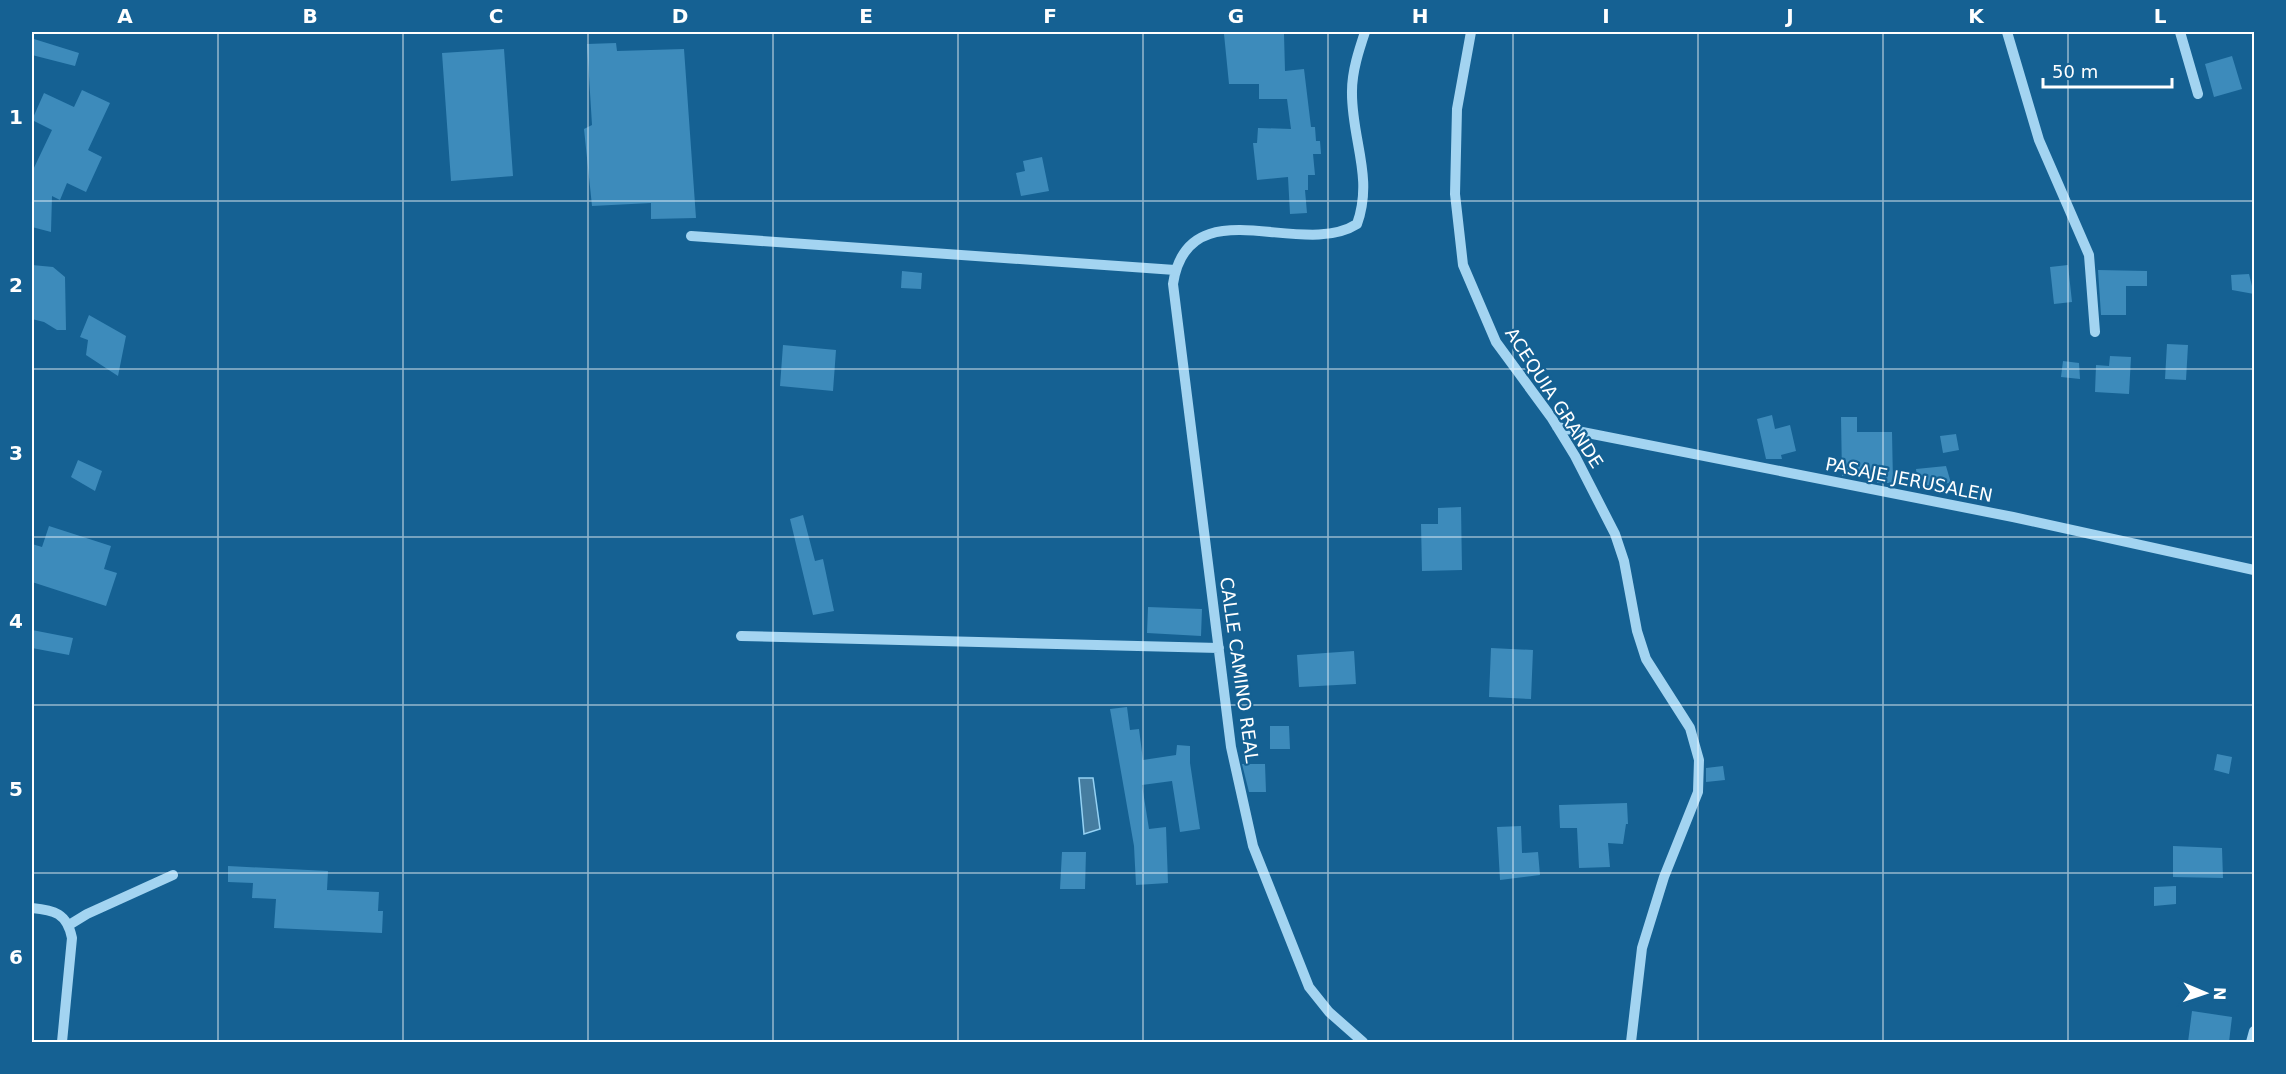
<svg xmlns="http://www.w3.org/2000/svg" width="2286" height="1074" font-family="'DejaVu Sans',sans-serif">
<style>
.water{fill:#467da0;stroke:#95d2f4;stroke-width:1.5}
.building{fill:#3d8bbb}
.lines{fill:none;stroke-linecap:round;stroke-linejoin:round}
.minor{stroke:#a3d4f1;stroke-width:10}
.grid{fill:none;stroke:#fff;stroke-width:1.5;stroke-opacity:0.55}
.labels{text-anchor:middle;stroke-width:4.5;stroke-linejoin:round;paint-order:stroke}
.street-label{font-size:18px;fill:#fff;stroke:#156193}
.neatline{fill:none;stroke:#fff;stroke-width:2}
.grid-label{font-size:20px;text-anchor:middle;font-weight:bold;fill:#fff}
</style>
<rect width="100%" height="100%" fill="#156193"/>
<path class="water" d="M1079,778H1093L1100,829L1084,834Z"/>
<path class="building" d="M1224,34H1284L1285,71L1304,69L1311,127H1315L1316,141H1320L1321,154H1313L1315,175H1308V190H1305L1307,213L1290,214L1288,177L1257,180L1253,143H1257L1258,128L1291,129L1287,99H1259V84H1229Z
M34,39L79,53L75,66L32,55Z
M616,43L617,51L684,49L696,218L651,219V203L592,206L584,129L592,125L587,44Z
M504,49L513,176L451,181L442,53Z
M2232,56L2242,89L2214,97L2205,64Z
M82,90L110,103L88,150L102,157L86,192L67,183L60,200L52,196L51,232L32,227V172L52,130L32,120L44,93L74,107Z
M1042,157L1049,191L1021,196L1016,173L1025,171L1023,161Z
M32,265L53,267L65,277L66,330H57L44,322L32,319Z
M2068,265L2072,302L2054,304L2050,267Z
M2098,270L2147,271V286H2126V315H2101Z
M902,271L922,273L921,289L901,288Z
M2249,274L2254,294L2232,290L2231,275Z
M89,315L126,336L118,376L86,355L88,340L80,337Z
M2167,344L2188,345L2186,380L2165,379Z
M783,345L836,350L833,391L780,386Z
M2110,356L2131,357L2129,394L2095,392L2096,365L2109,366Z
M2063,361L2079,363L2080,379L2061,377Z
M1772,415L1775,429L1790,425L1796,451L1781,455L1782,459H1766L1757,419Z
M1841,417H1857V432H1892L1893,483H1877V476H1842Z
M1956,434L1959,450L1943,453L1940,436Z
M78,460L102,471L95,491L71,477Z
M1946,466L1951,483L1918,486L1916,469Z
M1461,507L1462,570L1422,571L1421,524H1438V508Z
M803,515L815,561L823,559L834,611L813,615L790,519Z
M49,526L111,546L104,569L117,573L106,606L32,582V544L42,547Z
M1148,607L1202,609L1201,636L1147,633Z
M32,630L73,638L69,655L32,648Z
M1491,648L1533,650L1531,699L1489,697Z
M1354,651L1356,684L1299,687L1297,655Z
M1127,707L1130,730L1139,729L1143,760L1176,755L1177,745L1190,746V763L1200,829L1180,832L1172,781L1142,785L1149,829L1166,827L1168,883L1136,885L1134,846L1110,709Z
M1270,726H1289L1290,749H1270Z
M2217,754L2232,757L2229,774L2214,770Z
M1242,764H1265L1266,792H1249Z
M1723,766L1725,780L1706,782V768Z
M1627,803L1628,824H1626L1623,844L1608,843L1610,867L1579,868L1577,828H1560L1559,805Z
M1521,826L1522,853L1538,852L1540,875L1500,880L1497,827Z
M2173,846L2222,848L2223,878L2173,877Z
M1062,852H1086L1085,889H1060Z
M228,866L328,871L327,890L379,892L378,911H383L382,933L274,928L276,899L252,898L253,883L228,882Z
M2176,886V904L2154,906V887Z
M2192,1011L2232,1017L2229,1042H2188Z"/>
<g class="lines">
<path class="minor" d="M1471,32L1457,109L1455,194L1463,265L1496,342L1551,417L1575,456L1615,534L1624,561L1637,631L1646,659L1690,728L1699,760L1698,792L1664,877L1642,948L1631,1042
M2007,32L2039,140L2089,255L2095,332
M2180,32L2198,94
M691,236L1175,270
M1557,427L2013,517L2254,570
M741,636L1219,648
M32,908C54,910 67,913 72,938L62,1042
M69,925L87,914L173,875
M1363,1042L1329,1012L1309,987L1253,846L1231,747L1173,284C1188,185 1301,260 1357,224C1374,177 1351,138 1352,91C1352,71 1359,50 1365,32
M2251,1042L2254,1031"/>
</g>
<path class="grid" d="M218,32V1042M403,32V1042M588,32V1042M773,32V1042M958,32V1042M1143,32V1042M1328,32V1042M1513,32V1042M1698,32V1042M1883,32V1042M2068,32V1042M32,201H2254M32,369H2254M32,537H2254M32,705H2254M32,873H2254"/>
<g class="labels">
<g class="street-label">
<text transform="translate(1554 398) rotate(57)" y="6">ACEQUIA GRANDE</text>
<text transform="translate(1909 480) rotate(11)" y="6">PASAJE JERUSALEN</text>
<text transform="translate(1239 670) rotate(82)" y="6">CALLE CAMINO REAL</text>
</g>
</g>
<rect width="2286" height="1074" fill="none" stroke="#156193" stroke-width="66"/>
<g transform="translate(2205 993) rotate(92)" stroke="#156193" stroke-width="4.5" paint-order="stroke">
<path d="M0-4.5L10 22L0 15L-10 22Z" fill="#ffffff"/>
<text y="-9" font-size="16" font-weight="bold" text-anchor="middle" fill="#ffffff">N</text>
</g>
<path d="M2043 78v9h129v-9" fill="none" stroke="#ffffff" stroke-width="3"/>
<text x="2052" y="78" font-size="18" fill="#ffffff" stroke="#156193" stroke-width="4.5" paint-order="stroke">50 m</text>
<rect x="33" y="33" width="2220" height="1008" class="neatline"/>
<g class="grid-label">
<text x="125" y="23">A</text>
<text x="310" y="23">B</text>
<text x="496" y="23">C</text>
<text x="680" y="23">D</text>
<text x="866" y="23">E</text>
<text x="1050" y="23">F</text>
<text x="1236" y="23">G</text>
<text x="1420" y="23">H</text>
<text x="1606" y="23">I</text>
<text x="1790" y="23">J</text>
<text x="1976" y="23">K</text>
<text x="2160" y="23">L</text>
<text x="16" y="124">1</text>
<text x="16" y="292">2</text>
<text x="16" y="460">3</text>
<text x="16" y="628">4</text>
<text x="16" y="796">5</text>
<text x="16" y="964">6</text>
</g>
</svg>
